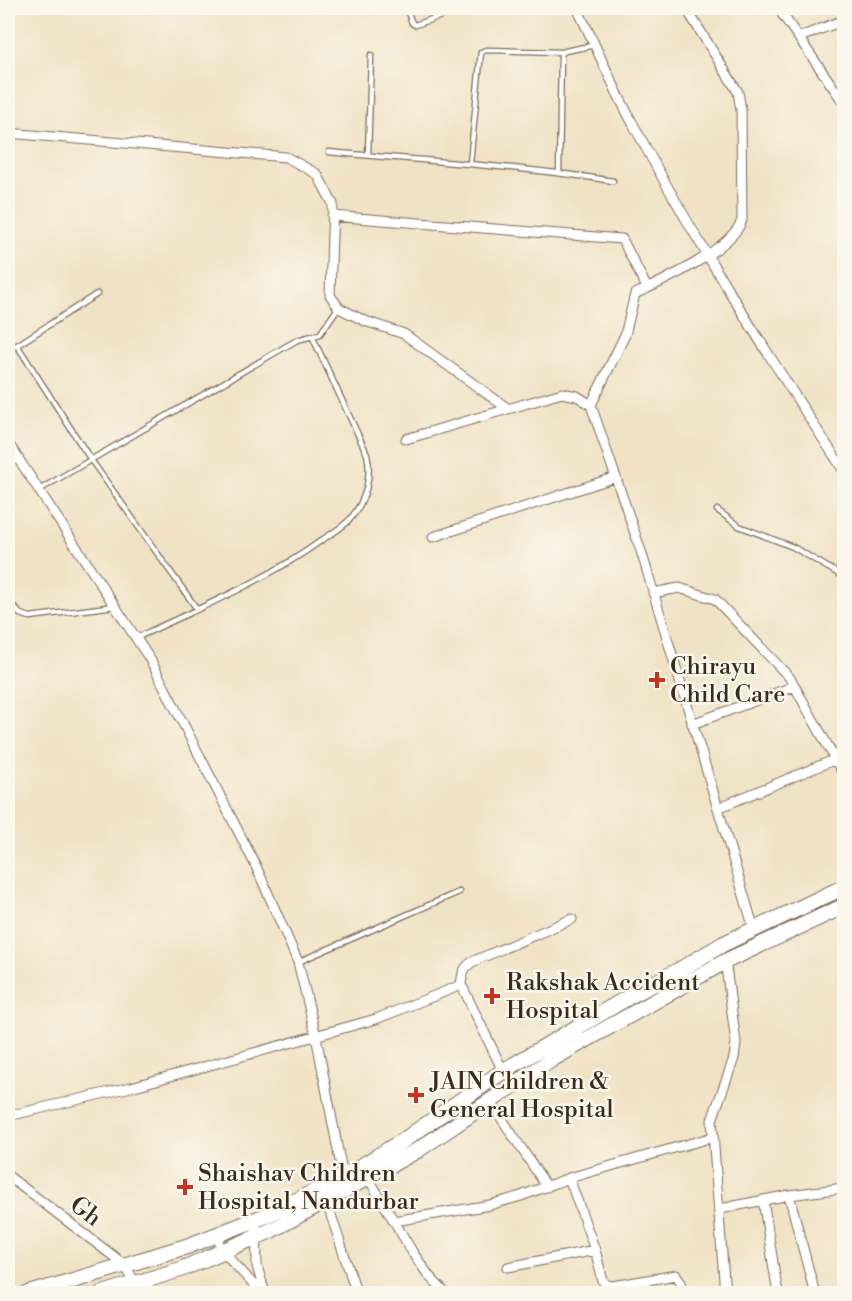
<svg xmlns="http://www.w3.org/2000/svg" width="852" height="1301" font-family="'Libre Bodoni',serif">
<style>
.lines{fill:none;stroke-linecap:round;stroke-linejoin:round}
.service-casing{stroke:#7a6a58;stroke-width:7}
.minor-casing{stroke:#7a6a58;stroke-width:11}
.primary-casing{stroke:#7a6a58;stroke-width:17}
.service{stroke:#fff;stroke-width:4.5}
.minor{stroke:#fff;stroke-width:9}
.primary{stroke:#fff;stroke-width:15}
.poi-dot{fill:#c8321e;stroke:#fbf7ec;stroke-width:2}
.labels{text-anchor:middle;stroke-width:5;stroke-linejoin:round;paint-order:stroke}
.poi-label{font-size:24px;fill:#3b2a1e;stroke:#fbf7ec;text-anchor:start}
.street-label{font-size:24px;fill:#3b2a1e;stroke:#fbf7ec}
</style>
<rect width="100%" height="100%" fill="#fbf7ec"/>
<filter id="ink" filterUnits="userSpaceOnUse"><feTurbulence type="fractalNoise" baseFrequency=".0167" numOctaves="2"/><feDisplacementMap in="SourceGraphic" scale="12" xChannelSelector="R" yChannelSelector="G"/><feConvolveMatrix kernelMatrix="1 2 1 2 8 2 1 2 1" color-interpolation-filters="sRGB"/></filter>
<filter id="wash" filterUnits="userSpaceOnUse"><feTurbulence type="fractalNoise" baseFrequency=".008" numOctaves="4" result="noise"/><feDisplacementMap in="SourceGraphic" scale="24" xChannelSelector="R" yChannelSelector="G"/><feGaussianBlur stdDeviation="1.35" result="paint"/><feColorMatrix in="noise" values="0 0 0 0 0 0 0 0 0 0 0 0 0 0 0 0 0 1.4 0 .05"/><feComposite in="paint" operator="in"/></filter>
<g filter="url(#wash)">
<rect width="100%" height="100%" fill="#f0e2c5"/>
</g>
<g filter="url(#ink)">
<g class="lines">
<g class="service-casing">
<path id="service" d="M406,8L412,23L415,25L464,8
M329,152C424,161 519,166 613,181
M368,155L371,55
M470,163L481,52L486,50L563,52
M559,173L561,54L565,51L595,45
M17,345L91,460L197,609
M8,351L97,294
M39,490L297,340L320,334L338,308
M717,510L739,526L793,547L844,577
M8,599L20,614L30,617L115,606
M136,638C199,608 266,581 322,540C332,533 344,527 351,518C366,500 372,476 367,454L312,336
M298,962L459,892"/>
</g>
<g class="minor-casing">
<path id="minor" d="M577,8C596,46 612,85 632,122C696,243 770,358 844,471
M778,8L844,103
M800,37L844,20
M8,133L286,157L317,174L333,204L330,295L339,308L365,321L404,334L507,408
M332,216L622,239L647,288
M591,405L625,335L635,294C662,282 733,248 742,220L741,110L738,92L686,8
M406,439L562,393L577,396L591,405L642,554L754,929
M8,443L151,661L255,864L298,962L316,1036L344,1182
M433,537L616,477
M653,593L679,588L715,599L790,678L844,775
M692,724L795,686
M718,808L836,759
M461,986C462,974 463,967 474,961L572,919
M490,1101L547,1187
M8,1116L131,1087L376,1019L459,986L463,988L503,1071
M366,1174L413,1253L429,1276L446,1294
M8,1176L125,1265L135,1283
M569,1178L595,1250L603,1281L607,1285L613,1286L676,1275L681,1282L683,1294
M789,1195L815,1294
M326,1200L357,1294
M763,1200L778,1294
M720,1209L789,1195L844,1188
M256,1219L257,1266L265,1294
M394,1221L490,1205L521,1196L569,1178L713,1137
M216,1235L224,1252L262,1294
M508,1267L595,1250
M725,1294L712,1120L734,1058L736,1043L725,959"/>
</g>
<g class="primary-casing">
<path id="primary" d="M28,1294L188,1246L265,1216L342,1178L404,1140L503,1071L632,995L681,969L723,944L844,887
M101,1294L182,1269L272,1230L418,1150L554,1058L726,961L844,906"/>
</g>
<use href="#service" class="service"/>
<use href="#minor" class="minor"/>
<use href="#primary" class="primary"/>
</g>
</g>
<g class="poi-dot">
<path d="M654 671h6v6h6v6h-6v6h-6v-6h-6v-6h6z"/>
<path d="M489 987h6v6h6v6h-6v6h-6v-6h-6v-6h6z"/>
<path d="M413 1086h6v6h6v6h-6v6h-6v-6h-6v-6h6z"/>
<path d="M182 1178h6v6h6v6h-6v6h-6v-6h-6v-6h6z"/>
</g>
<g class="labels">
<g class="poi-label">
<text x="670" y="674">Chirayu<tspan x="670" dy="28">Child Care</tspan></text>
<text x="506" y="990">Rakshak Accident<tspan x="506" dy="28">Hospital</tspan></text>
<text x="430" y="1089">JAIN Children &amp;<tspan x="430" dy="28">General Hospital</tspan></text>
<text x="198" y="1181">Shaishav Children<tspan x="198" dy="28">Hospital, Nandurbar</tspan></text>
</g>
<g class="street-label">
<text transform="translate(86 1211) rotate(37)" y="8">Gh</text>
</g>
</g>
<rect width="852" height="1301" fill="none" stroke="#fbf7ec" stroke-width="30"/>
</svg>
